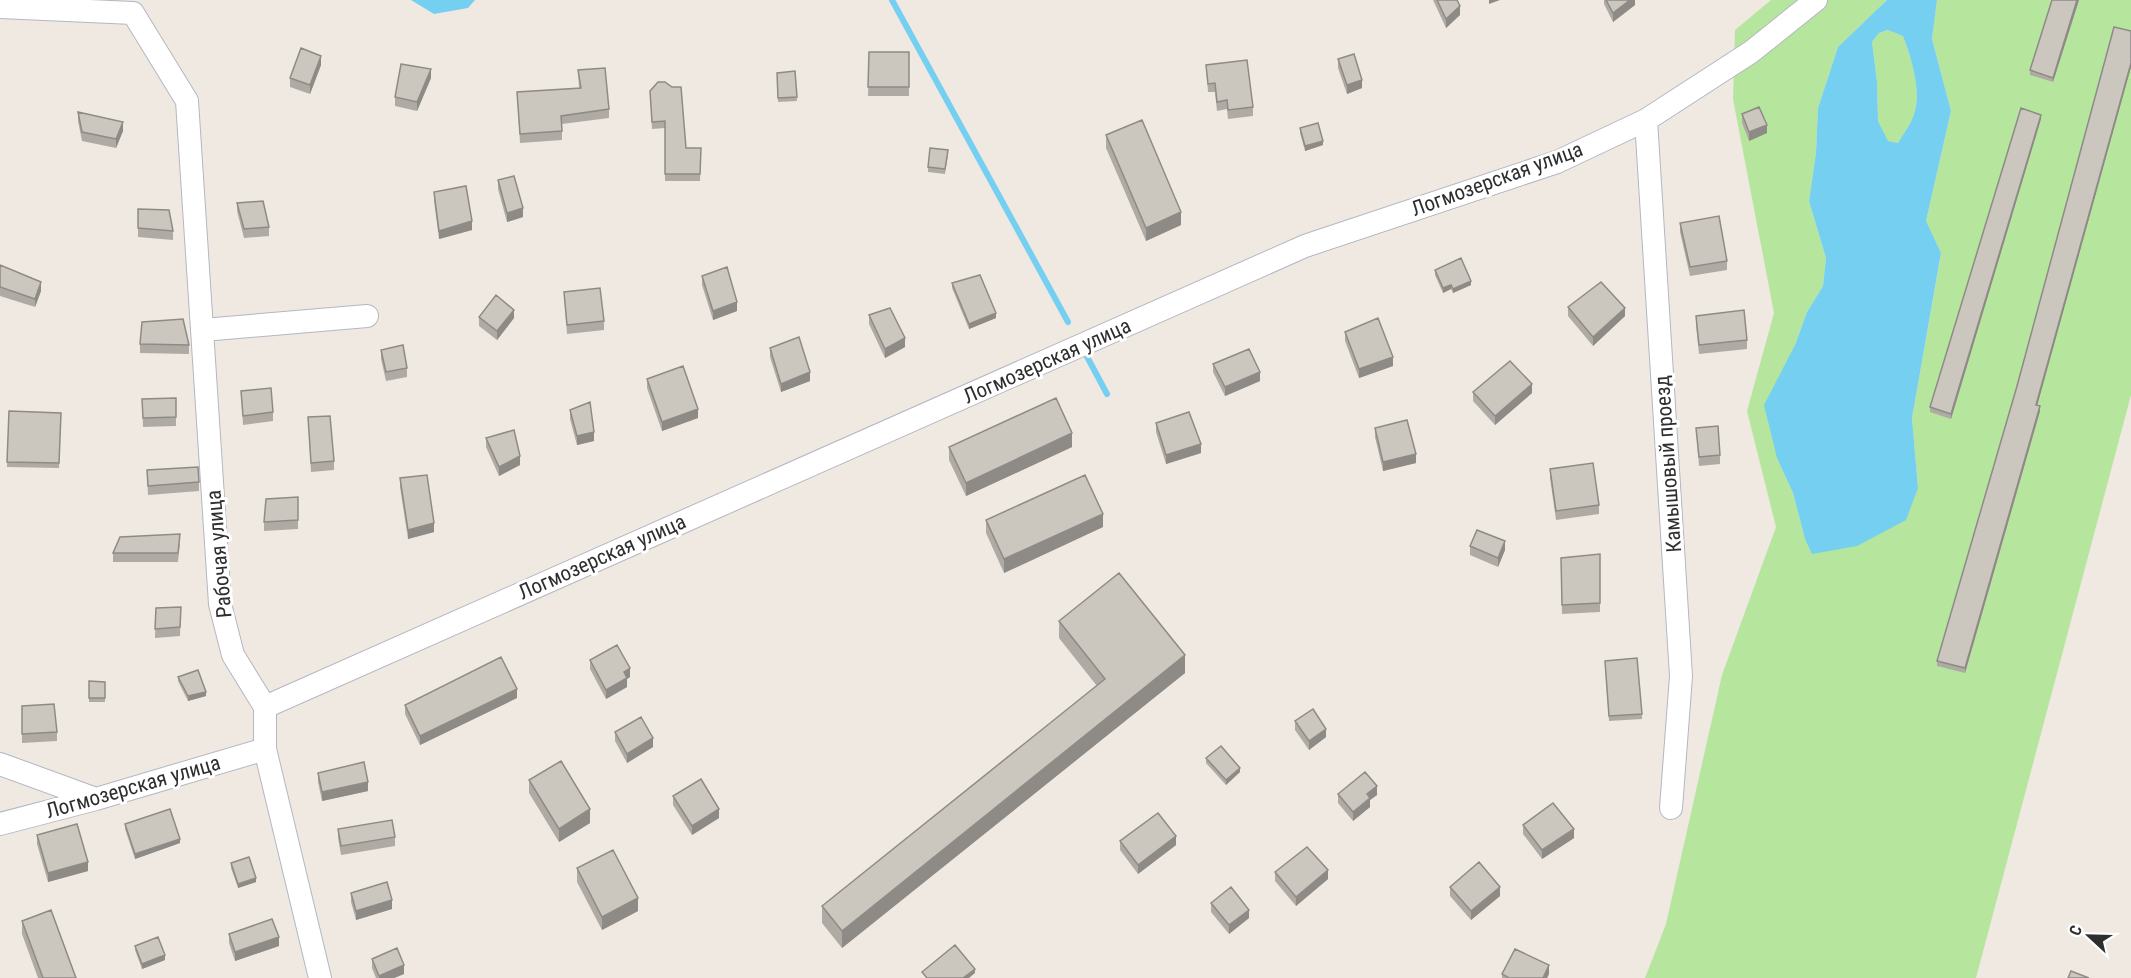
<svg xmlns="http://www.w3.org/2000/svg" width="2131" height="978" font-family="'Roboto Condensed',sans-serif">
<style>
.green{fill:#b6e59e}
.water{fill:#75cff0;fill-rule:evenodd}
.lines{fill:none;stroke-linecap:round;stroke-linejoin:round}
.stream{stroke:#75cff0;stroke-width:6}
.minor-casing{stroke:#b4b7c1;stroke-width:24}
.minor{stroke:#fff;stroke-width:22}
.wall{fill:#afaba4}
.shaded-wall{fill:#8e8b86}
.building{fill:#cbc7bf;stroke:#8e8b86;stroke-width:1.5}
.labels{text-anchor:middle;stroke-width:6;stroke-linejoin:round;paint-order:stroke}
.street-label{font-size:21px;fill:#2e2e2e;stroke:#fff}
</style>
<rect width="100%" height="100%" fill="#efe9e1"/>
<path class="green" d="M1771,0H1887L1838,47L1818,108L1816,153L1809,201L1826,258L1823,286L1807,312L1795,345L1777,458L1793,493L1805,539L1918,488L1912,418L1941,254L1926,221L1951,111L1932,39L1937,0H2131V395L1976,978H1645L1666,924L1722,675L1776,527L1747,411L1774,313L1733,99L1735,30Z
M1889,30L1903,36C1911,57 1922,92 1914,114C1911,124 1903,134 1898,143L1888,142L1878,121L1877,82L1872,42L1879,33Z"/>
<path class="water" d="M411,0H475L468,8L434,14Z
M1887,0H1937L1932,39L1951,111L1926,221L1941,253L1912,418L1918,488L1906,520L1857,546L1812,554L1805,539L1793,493L1777,458L1764,405L1795,345L1807,312L1823,286L1826,258L1809,201L1816,153L1818,108L1838,47ZM1888,30L1903,36C1911,57 1922,92 1914,114C1911,124 1903,134 1898,143L1888,141L1878,121L1877,82L1872,42L1879,33Z"/>
<g class="lines">
<path class="stream" d="M892,0L1068,322
M1084,351L1107,394"/>
<g class="minor-casing">
<path id="minor" d="M0,7L133,13L187,101L220,604L233,655L265,707V749L320,978
M1646,120L1681,676L1671,808
M203,330L367,316
M265,707L1305,246L1557,162L1646,120L1751,52L1816,0
M0,764L96,799
M0,824L96,799L265,749"/>
</g>
<use href="#minor" class="minor"/>
</g>
<path class="wall" d="M1433,0H1457L1460,15L1446,28Z
M1604,0H1635V5L1613,22L1604,4Z
M2079,0L2053,82L2030,75V70Z
M2131,31V67L2037,405L2040,411L1965,673L1937,666V661Z
M869,52H909V96H868Z
M1338,59L1362,88L1347,94L1338,68Z
M321,65L310,94L290,87V78Z
M1206,65L1253,107V116L1228,119L1227,109L1217,111L1215,92H1208Z
M578,70L609,109V118L562,124V140L520,143L517,92L579,88Z
M795,71L797,101L778,102L777,73Z
M431,78L417,111L395,106V97Z
M650,91L686,148H701L700,181H665V128L652,129Z
M78,112L123,131L116,148L82,141L78,121Z
M1742,114L1767,133L1749,141L1742,123Z
M2041,119L1951,419L1930,412V407Z
M1300,128L1323,145L1305,151L1300,133Z
M1106,135L1181,225L1146,241L1106,148Z
M948,155L945,174L928,172V167Z
M498,180L523,217L507,222L498,189Z
M434,192L472,230L439,239L434,201Z
M237,203L269,227V236L244,238L237,211Z
M138,209L173,231V240L138,237Z
M1680,223L1727,261V270L1690,276L1680,232Z
M0,265L41,291L35,307L0,296Z
M1435,270L1471,285L1453,293L1451,289L1443,293L1435,275Z
M702,276L737,311L713,320L702,285Z
M952,283L996,318L969,329L952,288Z
M564,292L604,321V330L567,334Z
M1568,307L1625,316L1593,346L1568,316Z
M869,315L905,347L885,358L869,324Z
M1696,316L1747,340V349L1699,354L1696,325Z
M479,317L514,318L497,340L479,326Z
M1345,332L1393,366L1359,378L1345,341Z
M140,344L189,345V354L140,353Z
M770,348L810,381L781,392L770,357Z
M381,350L407,368V377L386,381L381,359Z
M1213,364L1260,381L1225,396L1213,372Z
M647,379L698,418L662,431L647,388Z
M241,391L273,412V421L243,425Z
M1473,392L1532,393L1495,425L1473,401Z
M176,398V426L143,427L142,399Z
M570,410L594,441L577,445L570,419Z
M9,411L61,413L59,468L7,467Z
M308,417L334,461V470L311,472Z
M1156,423L1201,453L1166,464L1156,432Z
M1375,428L1416,463L1383,471L1375,437Z
M1696,428L1720,455V464L1699,466Z
M486,438L520,465L499,476L486,447Z
M949,447H1072L966,496L949,460Z
M1550,469L1599,505V514L1556,520L1550,478Z
M147,470L199,482V491L148,495Z
M400,478L434,532L408,539L400,487Z
M298,497V529L264,531V522Z
M986,520L1103,527L1004,573L986,533Z
M180,543L178,562H113V553Z
M1470,546L1505,550L1498,567L1470,555Z
M1600,554V612L1562,614L1561,558Z
M181,607L180,636L155,638L156,608Z
M1059,621L1185,673L842,948L822,923V906L1097,686L1059,638Z
M590,660L630,677L627,679V687L606,699L590,669Z
M1605,666L1642,714V719L1609,721Z
M178,677L206,696L188,701L178,681Z
M89,681L105,682V702H89Z
M517,698L420,745L405,714V705Z
M22,706L57,732V741L22,743Z
M1295,721L1326,737L1309,750L1295,730Z
M615,732L653,747L627,763L615,741Z
M1206,758L1240,772L1226,785L1206,763Z
M318,773L368,791L322,801L318,782Z
M529,780L590,823L559,842L529,793Z
M1338,794L1377,795L1370,800V807L1353,821L1338,803Z
M673,796L719,818L692,835L673,805Z
M125,824L180,843L135,859L125,829Z
M1523,825L1574,838L1542,859L1523,834Z
M338,829L395,837V846L341,855L338,838Z
M37,835L88,871L48,882L37,844Z
M1120,841L1176,845L1138,874L1120,850Z
M231,863L256,882L238,888L231,868Z
M577,868L638,911L602,930L577,882Z
M1275,872L1328,879L1296,906L1275,881Z
M1450,887L1500,896L1471,920L1450,896Z
M351,893L392,909L356,920L351,902Z
M1211,903L1249,918L1229,934L1211,912Z
M22,921L76,978H38L22,934Z
M229,934L279,946L235,961L229,943Z
M135,946L165,960L142,969L135,950Z
M372,959L404,974L394,978H376L372,968Z
M1502,974H1549L1547,978H1502Z"/>
<path class="shaded-wall" d="M1489,0H1500L1489,4Z
M1630,0H1635V5L1613,22V13Z
M2077,0H2079L2053,82V78Z
M1460,6V15L1446,28V19Z
M321,56V65L310,94V85Z
M2131,63V67L2036,410V405Z
M431,69V78L417,111V102Z
M1362,80V88L1347,94V85Z
M2041,115V119L1951,419V414Z
M123,122V131L116,148V139Z
M1767,125V133L1749,141V132Z
M1323,141V145L1305,151V146Z
M523,208V217L507,222V213Z
M1181,212V225L1146,241V228Z
M472,221V230L439,239V231Z
M1471,281V285L1453,293V289Z
M41,282V291L35,307V299Z
M1451,285V289L1443,293V288Z
M737,302V311L713,320V311Z
M1625,308V316L1593,346V337Z
M514,310V318L497,340V331Z
M996,313V318L969,329V324Z
M905,338V347L885,358V349Z
M1393,357V366L1359,378V369Z
M810,372V381L781,392V384Z
M1260,372V381L1225,396V387Z
M1532,384V393L1495,425V416Z
M2040,406V411L1965,673V668Z
M698,409V418L662,431V422Z
M594,432V441L577,445V436Z
M1072,433V447L966,496V483Z
M1201,444V453L1166,464V455Z
M1416,454V463L1383,471V462Z
M520,456V465L499,476V467Z
M1103,514V527L1004,573V559Z
M434,523V532L408,539V530Z
M1505,541V550L1498,567V558Z
M1185,655V673L842,948V931Z
M630,668V677L627,679V687L606,699V690L624,672Z
M517,689V698L420,745V736Z
M206,692V696L188,701V696Z
M1326,729V737L1309,750V741Z
M653,738V747L627,763V754Z
M1240,768V772L1226,785V780Z
M368,782V791L322,801V792Z
M1377,786V795L1370,800V807L1353,821V812L1367,794Z
M590,809V823L559,842V829Z
M719,809V818L692,835V826Z
M1574,829V838L1542,859V850Z
M1176,836V845L1138,874V865Z
M180,839V843L135,859V854Z
M88,862V871L48,882V873Z
M1328,870V879L1296,906V897Z
M256,878V882L238,888V884Z
M1500,887V896L1471,920V911Z
M638,898V911L602,930V917Z
M392,900V909L356,920V911Z
M1249,910V918L1229,934V925Z
M279,937V946L235,961V952Z
M165,955V960L142,969V964Z
M404,965V974L394,978H379V976Z
M1549,965V974L1547,978H1543Z
M975,969V973L969,978H963Z"/>
<path class="building" d="M1437,0H1457L1460,6L1446,19Z
M1606,0H1630L1613,13Z
M2052,0H2077L2053,78L2030,70Z
M2114,27L2131,31V63L2036,405L2040,406L1965,668L1937,661L2017,386Z
M301,48L321,56L310,85L290,78Z
M869,52H909V87H868Z
M1354,54L1362,80L1347,85L1338,59Z
M1247,60L1253,107L1228,110L1227,100L1217,102L1215,83L1208,84L1206,65Z
M401,64L431,69L417,102L395,97Z
M605,68L609,109L561,116L562,131L520,134L517,92L581,88L578,70Z
M795,71L797,97L778,98L777,73Z
M658,82H665L672,87H681L686,148H701L700,174H665V121L652,122L650,91Z
M1759,107L1767,125L1749,132L1742,114Z
M2021,108L2041,115L1951,414L1930,407Z
M78,112L123,122L116,139L82,132Z
M1142,120L1181,212L1146,228L1106,135Z
M1318,123L1323,141L1305,146L1300,128Z
M930,148L948,150L945,169L928,167Z
M514,176L523,208L507,213L498,180Z
M466,186L472,221L439,231L434,192Z
M263,201L269,227L244,229L237,203Z
M138,209L169,210L173,231L138,228Z
M1719,216L1727,261L1690,267L1680,223Z
M1461,258L1471,281L1453,289L1451,285L1443,288L1435,270Z
M0,265L41,282L35,299L0,287Z
M727,267L737,302L713,311L702,276Z
M980,275L996,313L969,324L952,283Z
M1601,282L1625,308L1593,337L1568,307Z
M600,288L604,321L567,325L564,292Z
M496,295L514,310L497,331L479,317Z
M890,308L905,338L885,349L869,315Z
M1744,310L1747,340L1699,345L1696,316Z
M1378,318L1393,357L1359,369L1345,332Z
M183,319L189,345L140,344L142,322Z
M799,337L810,372L781,384L770,348Z
M403,345L407,368L386,372L381,350Z
M1249,349L1260,372L1225,387L1213,364Z
M1510,361L1532,384L1495,416L1473,392Z
M683,366L698,409L662,422L647,379Z
M271,388L273,412L243,416L241,391Z
M176,398V417L143,418L142,399Z
M1056,398L1072,433L966,483L949,447Z
M590,402L594,432L577,436L570,410Z
M9,411L61,413L59,463L7,462Z
M1189,412L1201,444L1166,455L1156,423Z
M330,416L334,461L311,463L308,417Z
M1407,420L1416,454L1383,462L1375,428Z
M1718,426L1720,455L1699,457L1696,428Z
M514,430L520,456L499,467L486,438Z
M1593,463L1599,505L1556,511L1550,469Z
M198,467L199,482L148,486L147,470Z
M427,475L434,523L408,530L400,478Z
M1085,475L1103,514L1004,559L986,520Z
M298,497V520L264,522L266,499Z
M1477,530L1505,541L1498,558L1470,546Z
M180,534L178,553H113L120,537Z
M1600,554V603L1562,605L1561,558Z
M1119,573L1185,655L842,931L822,906L1105,679L1059,621Z
M181,607L180,627L155,629L156,608Z
M617,645L630,668L624,672L627,678L606,690L590,660Z
M501,657L517,689L420,736L405,705Z
M1637,658L1642,714L1609,716L1605,661Z
M198,670L206,692L188,696L178,677Z
M89,681L105,682V698H89Z
M54,704L57,732L22,734V706Z
M1313,709L1326,729L1309,741L1295,721Z
M641,717L653,738L627,754L615,732Z
M1221,746L1240,768L1226,780L1206,758Z
M561,761L590,809L559,829L529,780Z
M364,762L368,782L322,792L318,773Z
M1365,772L1377,786L1367,794L1370,798L1353,812L1338,794Z
M701,779L719,809L692,826L673,796Z
M1553,803L1574,829L1542,850L1523,825Z
M170,809L180,839L135,854L125,824Z
M1158,813L1176,836L1138,865L1120,841Z
M392,820L395,837L341,846L338,829Z
M77,824L88,862L48,873L37,835Z
M1307,847L1328,870L1296,897L1275,872Z
M613,850L638,898L602,917L577,868Z
M249,857L256,878L238,884L231,863Z
M1479,862L1500,887L1471,911L1450,887Z
M387,882L392,900L356,911L351,893Z
M1231,887L1249,910L1229,925L1211,903Z
M51,910L76,978H43L22,921Z
M272,919L279,937L235,952L229,934Z
M158,937L165,955L142,964L135,946Z
M955,945L975,969L963,978H927L922,972Z
M397,948L404,965L379,976L372,959Z
M1515,949L1549,965L1543,978H1509L1502,974Z
M2071,971L2089,978H2068Z"/>
<g class="labels">
<g class="street-label">
<text transform="translate(1497 179) rotate(-20)" y="7">Логмозерская улица</text>
<text transform="translate(1047 361) rotate(-24)" y="7">Логмозерская улица</text>
<text transform="translate(1668 464) rotate(-94)" y="7">Камышовый проезд</text>
<text transform="translate(219 554) rotate(-95)" y="7">Рабочая улица</text>
<text transform="translate(602 557) rotate(-24)" y="7">Логмозерская улица</text>
<text transform="translate(133 787) rotate(-16)" y="7">Логмозерская улица</text>
</g>
</g>
<g transform="translate(2089 936) rotate(292)" stroke="#ffffff" stroke-width="4.5" paint-order="stroke">
<path d="M0-4.5L10 22L0 15L-10 22Z" fill="#2e2e2e"/>
<text y="-9" font-size="16" font-weight="bold" text-anchor="middle" fill="#2e2e2e">С</text>
</g>
</svg>
